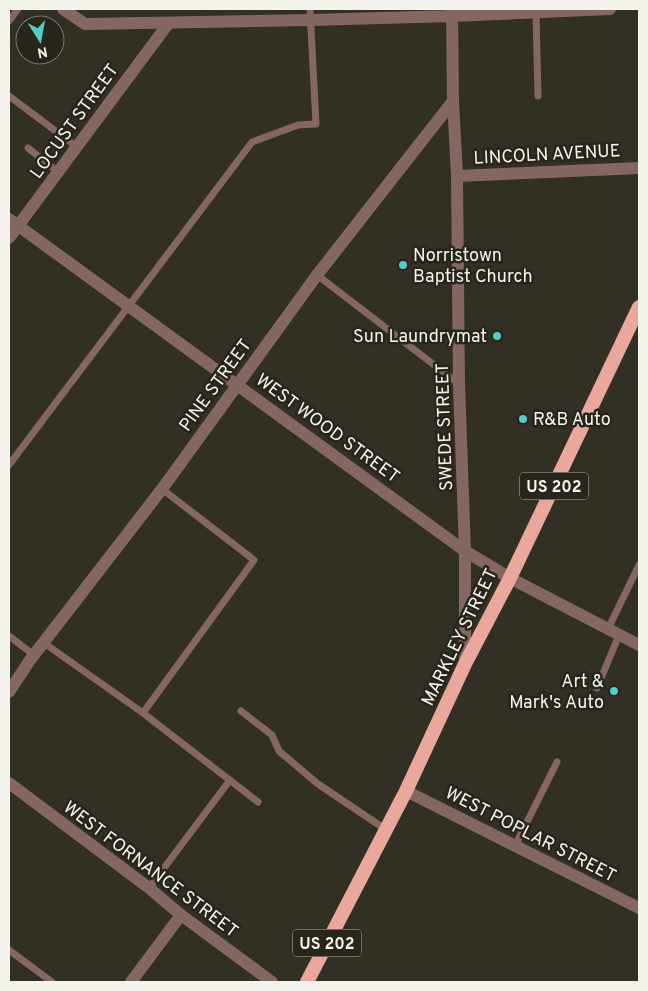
<svg xmlns="http://www.w3.org/2000/svg" width="648" height="991" font-family="Overpass,sans-serif">
<style>
.lines{fill:none;stroke-linecap:round;stroke-linejoin:round}
.service{stroke:#856761;stroke-width:7}
.minor{stroke:#856761;stroke-width:12}
.tertiary{stroke:#856761;stroke-width:12}
.trunk{stroke:#eaa89c;stroke-width:14}
.poi-dot{fill:#54cdc8;stroke:#28261b;stroke-width:2}
.labels{text-anchor:middle;stroke-width:5;stroke-linejoin:round;paint-order:stroke}
.shield{fill:#28261b;stroke:#b7b6ad;stroke-width:1}
.shield-label{font-size:16px;font-weight:bold;fill:#f4f3ec}
.street-label{font-size:18px;fill:#f4f3ec;stroke:#28261b}
.poi-label{font-size:18px;fill:#f4f3ec;stroke:#28261b;text-anchor:start}
</style>
<rect width="100%" height="100%" fill="#322f25"/>
<g class="lines">
<path class="service" d="M536,13L538,96
M9,21L18,9
M9,96L77,147
M28,148L58,172
M317,275L459,384
M9,465L252,142L298,125L316,124L310,9
M608,629L639,565
M9,636L34,655
M44,643L143,713L258,802
M597,688L619,635
M241,711L272,735L279,751L318,784L385,829
M143,713L254,560L162,489
M515,846L557,762
M149,888L230,780
M9,950L52,982"/>
<path class="minor" d="M63,9L85,24L310,20L453,16L610,9
M457,176L639,168
M9,219L465,551L510,578L639,645
M9,238L168,24
M9,692L30,660L162,489L317,275L453,101
M406,791L639,908
M131,982L181,915"/>
<path class="tertiary" d="M452,9L453,101L457,176L459,384L465,551V664
M9,783L149,888L181,915L272,982"/>
<path class="trunk" d="M307,982L406,791L465,664L510,578L639,307"/>
</g>
<g class="poi-dot">
<circle cx="403" cy="265" r="5"/>
<circle cx="497" cy="336" r="5"/>
<circle cx="523" cy="419" r="5"/>
<circle cx="614" cy="691" r="5"/>
</g>
<g class="labels">
<g class="shield">
<rect x="520" y="472.5" width="68" height="27" rx="4"/>
<rect x="293" y="929.5" width="68" height="27" rx="4"/>
</g>
<g class="shield-label">
<text x="554" y="492">US 202</text>
<text x="327" y="949">US 202</text>
</g>
<g class="street-label">
<text transform="translate(74 121) rotate(-54)" y="6">LOCUST STREET</text>
<text transform="translate(547 154) rotate(-3)" y="6">LINCOLN AVENUE</text>
<text transform="translate(215 385) rotate(-54)" y="6">PINE STREET</text>
<text transform="translate(444 427) rotate(-92)" y="6">SWEDE STREET</text>
<text transform="translate(328 428) rotate(36)" y="6">WEST WOOD STREET</text>
<text transform="translate(459 637) rotate(-64)" y="6">MARKLEY STREET</text>
<text transform="translate(531 834) rotate(27)" y="6">WEST POPLAR STREET</text>
<text transform="translate(151 869) rotate(37)" y="6">WEST FORNANCE STREET</text>
</g>
<g class="poi-label">
<text x="413" y="261">Norristown<tspan x="413" dy="21">Baptist Church</tspan></text>
<text x="487" y="342" text-anchor="end">Sun Laundrymat</text>
<text x="533" y="425">R&amp;B Auto</text>
<text x="604" y="687" text-anchor="end">Art &amp;<tspan x="604" dy="21">Mark's Auto</tspan></text>
</g>
</g>
<rect width="648" height="991" fill="none" stroke="#f4f3ec" stroke-width="20"/>
<g transform="translate(40 40) rotate(169)"><circle r="24" fill="#28261b" stroke="#7a786f"/>
<path d="M0-4L9 19L0 12L-9 19Z" fill="#54cdc8"/>
<text y="-8" font-size="14" font-weight="bold" text-anchor="middle" fill="#f4f3ec">N</text>
</g>
</svg>
